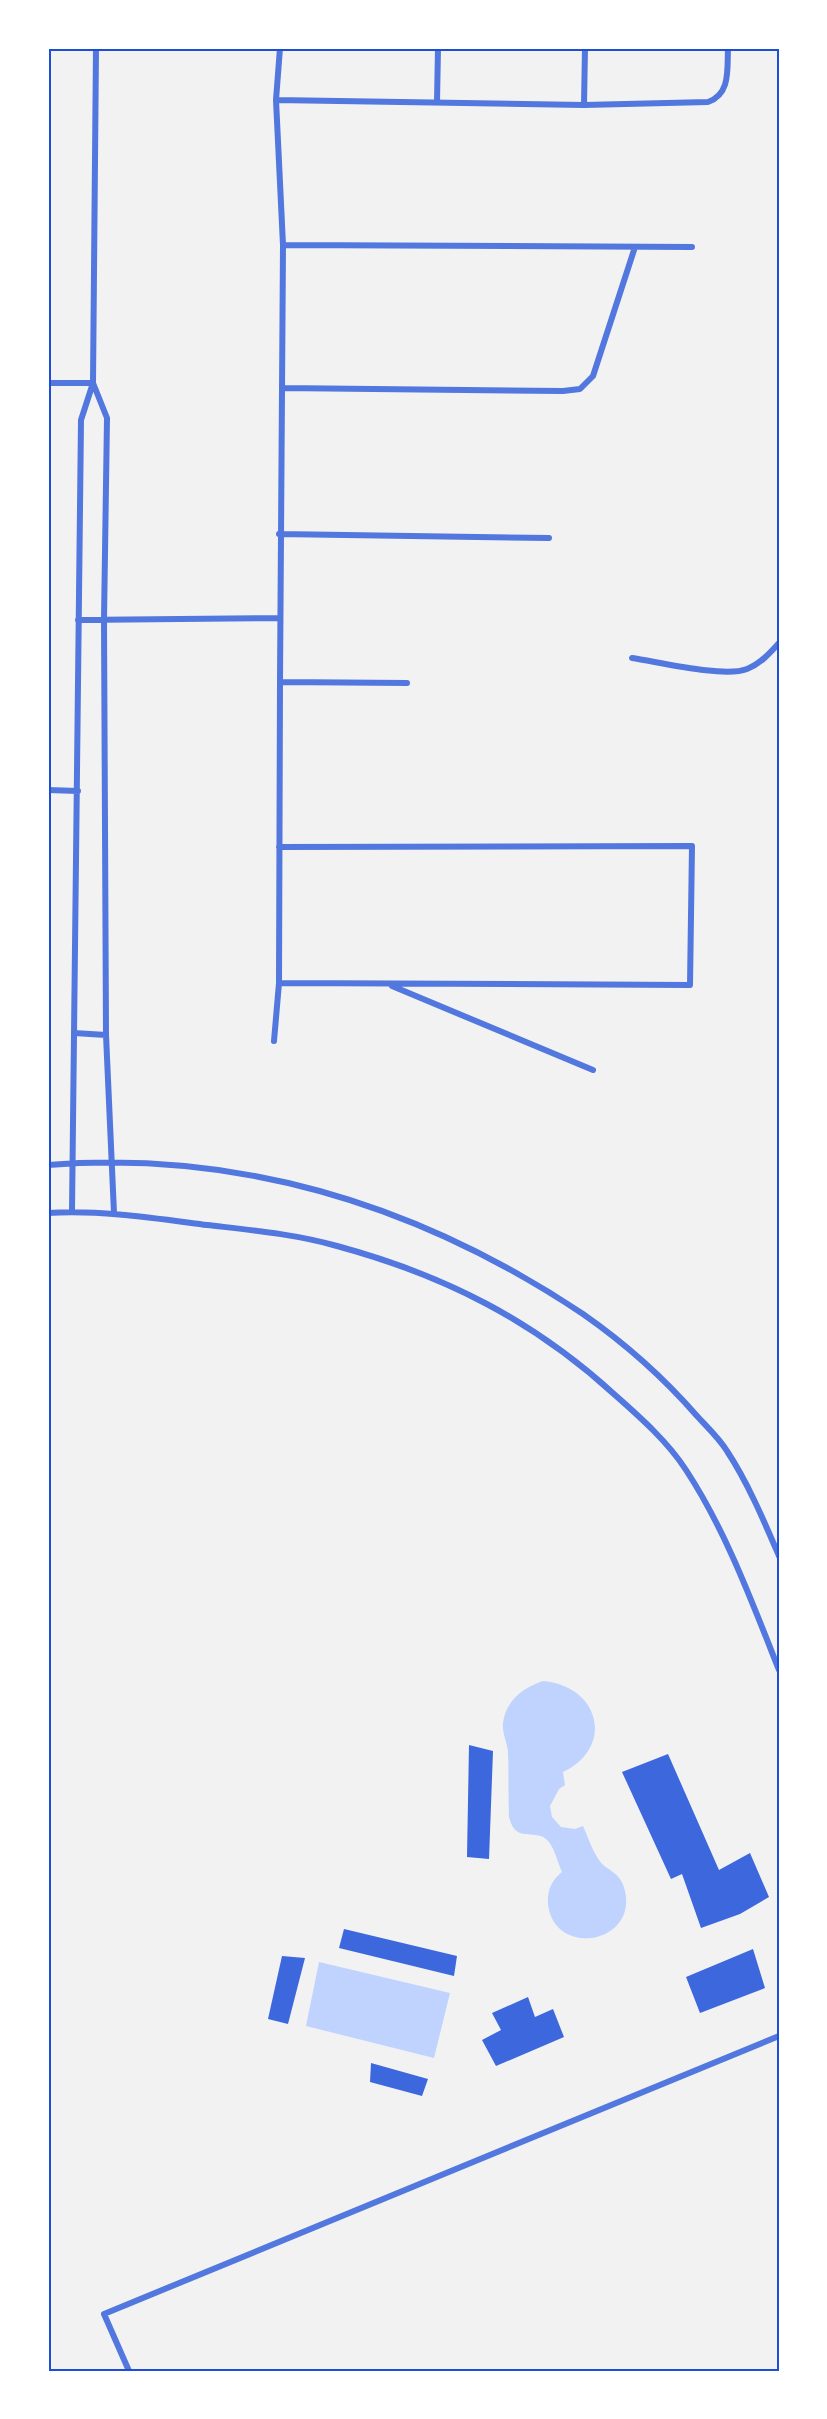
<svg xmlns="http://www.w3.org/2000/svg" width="827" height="2419" font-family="'IBM Plex Sans',sans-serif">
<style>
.water{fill:#bfd3fe}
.building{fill:#3d67dc}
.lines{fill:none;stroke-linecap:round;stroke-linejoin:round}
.minor{stroke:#5277de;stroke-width:6}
.neatline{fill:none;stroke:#1d4ed8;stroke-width:2}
</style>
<rect width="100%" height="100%" fill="#f2f2f2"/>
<path class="water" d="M543,1681C600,1686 615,1747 563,1772L565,1785L559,1789L550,1806L552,1817L561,1827L575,1829L583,1826C588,1837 592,1850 599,1860C606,1871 621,1871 625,1891C637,1944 554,1958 548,1904C547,1890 552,1880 562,1872C558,1863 555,1850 549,1842C537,1826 516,1846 509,1817C508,1795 509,1773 508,1751C507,1742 502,1733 503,1723C506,1700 523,1688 543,1681Z
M319,1962L450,1993L434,2058L306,2026Z"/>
<path class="building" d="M469,1745L493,1751L489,1859L467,1857Z
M668,1754L719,1870L750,1853L769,1897L740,1914L701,1928L682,1874L671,1879L622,1772Z
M344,1929L457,1956L454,1976L339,1948Z
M753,1949L765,1988L700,2013L686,1977Z
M282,1956L305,1958L288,2024L268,2019Z
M528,1997L535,2017L553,2009L564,2037L496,2066L482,2040L501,2030L492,2013Z
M371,2063L428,2079L422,2096L370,2082Z"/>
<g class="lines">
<path class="minor" d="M96,48L93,383L107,418L104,620L106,1035L114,1213
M280,48L276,100L283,245L280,682L407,683
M276,100L584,105L708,102C731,94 727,69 728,48
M437,102L438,48
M584,105L585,48
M283,245L692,247
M48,383H93L81,420L72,1211
M282,388L563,391L580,389L593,376L635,247
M279,534L549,538
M78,620L280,618
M632,658C659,662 724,678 747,669C760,664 770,653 779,643
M48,790L78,791
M279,847L692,846L690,985L279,983L280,682
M392,986L593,1070
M74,1033L106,1035
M274,1041L279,983
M48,1165C244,1150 421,1206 583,1314C626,1344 663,1377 697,1416C707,1427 719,1438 727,1451C748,1483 764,1521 779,1556
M48,1213C102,1210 153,1218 207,1225C250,1230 295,1234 337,1246C444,1275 533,1320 615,1395C640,1417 668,1442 686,1470C726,1531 752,1602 779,1670
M129,2371L104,2314L779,2036"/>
</g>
<rect width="827" height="2419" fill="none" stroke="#ffffff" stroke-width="99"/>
<rect x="50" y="50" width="728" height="2320" class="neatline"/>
</svg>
